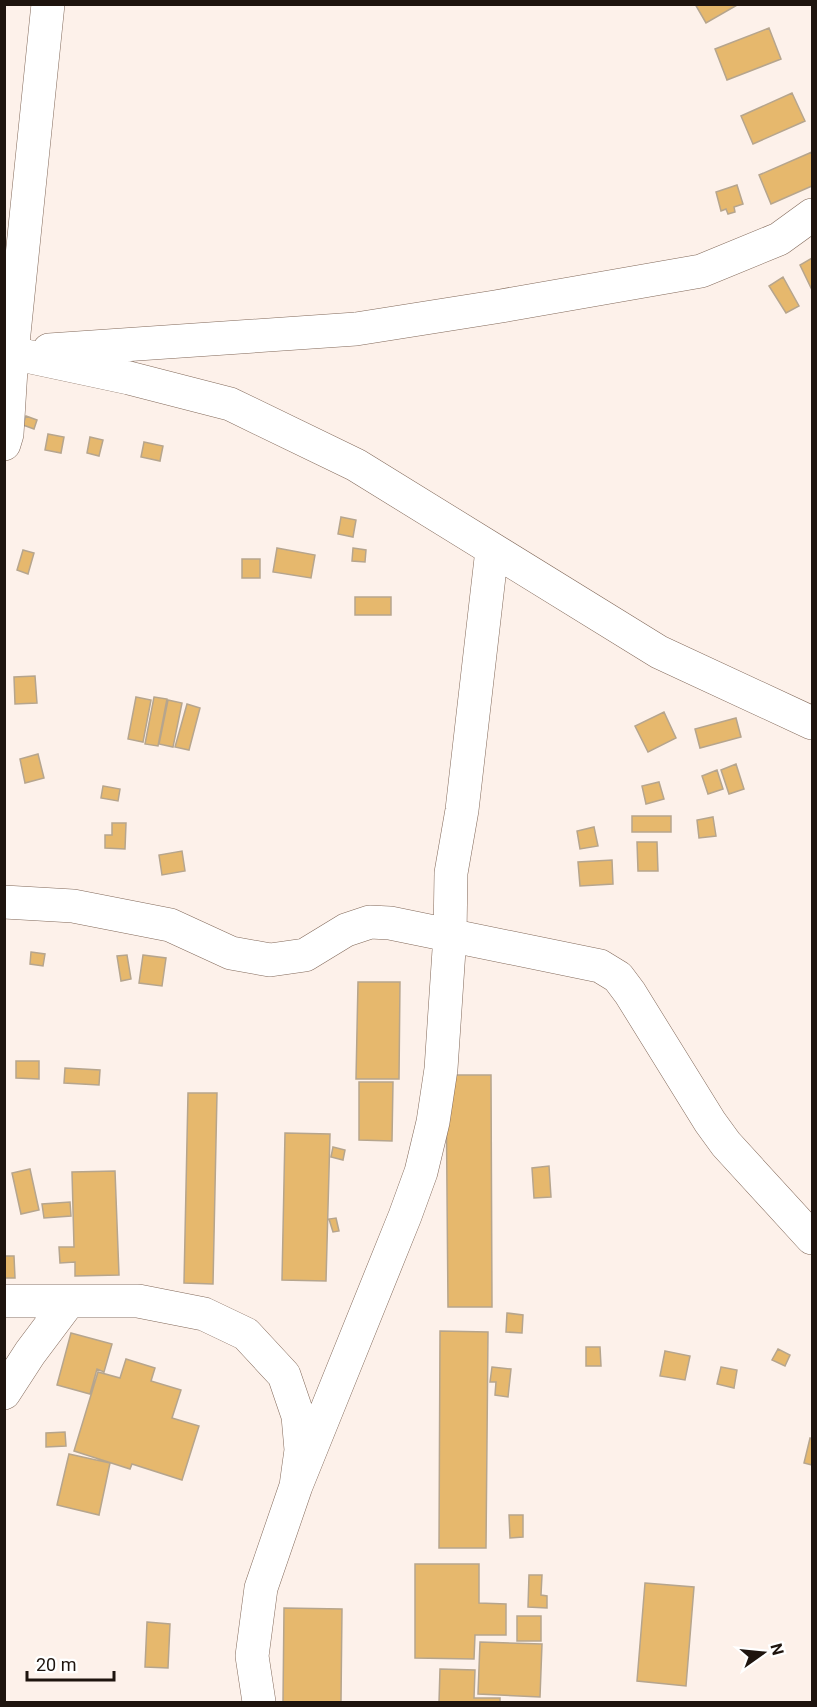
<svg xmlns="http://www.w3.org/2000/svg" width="817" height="1707" font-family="Roboto,sans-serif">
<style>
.building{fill:#e6b86d;stroke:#b6a58d;stroke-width:1.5}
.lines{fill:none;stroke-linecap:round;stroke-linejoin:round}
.minor-casing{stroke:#82695a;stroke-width:34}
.minor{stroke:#fff;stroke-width:33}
</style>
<rect width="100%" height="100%" fill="#fdf1ea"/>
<path class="building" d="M695,4H739L706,23Z
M769,28L781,59L727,80L715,49Z
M792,93L805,121L753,144L741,116Z
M812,152V186L771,204L759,175Z
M737,185L743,204L734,207L735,212L728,214L726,209L721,211L716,192Z
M812,258V290L800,265Z
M783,277L799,306L786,313L769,286Z
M26,416L37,420L34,429L23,425Z
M48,434L64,437L61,453L45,450Z
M90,437L103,440L99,456L87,453Z
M144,442L163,446L160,461L141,457Z
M341,517L356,520L353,537L338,534Z
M277,548L315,555L311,578L273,572Z
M353,548L366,550L365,562L352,561Z
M23,550L34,553L28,574L17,570Z
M242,559H260V578H242Z
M355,597H391V615H355Z
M35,676L37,703L15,704L14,677Z
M136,697L151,700L143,742L128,739Z
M154,697L167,699L158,746L145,744Z
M168,700L182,703L173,747L159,744Z
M187,704L200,708L189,750L175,747Z
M664,712L676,738L648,752L635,726Z
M736,718L741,737L700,748L695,729Z
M38,754L44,778L25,783L20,759Z
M736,764L744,789L729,794L721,770Z
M717,770L723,789L708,794L702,776Z
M659,782L664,799L646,804L642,786Z
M103,786L120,789L118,801L101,798Z
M632,816H671V832H632Z
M713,817L716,836L699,838L697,820Z
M112,823H126L125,849L105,848V835H112Z
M594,827L598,846L580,849L577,831Z
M637,842H657L658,871H638Z
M182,851L185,871L162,875L159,855Z
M612,860L613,884L580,886L578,862Z
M31,952L45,954L43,966L30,964Z
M127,955L131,979L121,981L117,956Z
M143,955L166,958L162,986L139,983Z
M358,982H400L399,1079H356Z
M16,1061H39V1079L16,1078Z
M65,1068L100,1070L99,1085L64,1083Z
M446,1075H491L492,1307H448Z
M359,1082H393L392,1141L359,1140Z
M188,1093H217L213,1284L184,1283Z
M285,1133L330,1134L326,1281L282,1280Z
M333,1147L345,1150L343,1160L331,1157Z
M549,1166L551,1197L534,1198L532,1168Z
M30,1169L39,1210L21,1214L12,1173Z
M115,1171L119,1275L75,1276V1262L60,1263L59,1247H74L72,1172Z
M70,1202L71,1216L44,1218L42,1204Z
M336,1218L339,1231L333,1232L329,1219Z
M4,1256H14L15,1278H4Z
M507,1313L523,1315L522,1333L506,1332Z
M440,1331L488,1332L486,1548H439Z
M71,1333L112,1344L104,1372L97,1369L90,1394L57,1385Z
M586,1347H600L601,1366H586Z
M778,1349L790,1355L785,1366L772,1360Z
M665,1351L690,1356L685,1380L660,1376Z
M126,1359L155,1368L151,1381L181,1390L172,1418L199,1426L182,1480L132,1464L130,1469L74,1451L98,1372L120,1378Z
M492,1367L511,1369L508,1397L495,1395L496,1382H490Z
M721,1367L737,1370L734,1388L717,1384Z
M65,1432L66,1446L46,1447V1433Z
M810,1438L812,1439V1465L804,1463Z
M69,1454L110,1463L99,1515L57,1505Z
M509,1515H523V1537L510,1538Z
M415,1564H479V1603L506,1604V1635H475L474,1659L415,1658Z
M529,1575H542L541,1595L547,1596V1608L528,1607Z
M645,1583L694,1587L686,1686L637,1681Z
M284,1608L342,1609L341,1702H283Z
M517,1616H541V1641H517Z
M147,1622L170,1624L168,1668L145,1667Z
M480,1642L542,1644L540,1697L478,1694Z
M440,1669L475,1670L474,1698H500V1702H439Z"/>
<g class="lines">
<g class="minor-casing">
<path id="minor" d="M49,350L356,329L495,307L701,271L779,239L812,215
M4,353H12L129,378L230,404L356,465L659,652L812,723
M4,444L7,434L12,353L48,4
M4,902L73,906L170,925L231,953L270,960L305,955L346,930L370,922L390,923L600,966L618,977L630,993L710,1122L726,1144L812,1238
M4,1301H138L204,1314L246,1334L284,1375L298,1416L301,1450L296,1486L261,1588L252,1656L259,1702
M4,1393L30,1353L69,1301
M296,1486L405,1216L421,1172L433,1122L441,1069L450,935L451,873L462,810L492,550"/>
</g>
<use href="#minor" class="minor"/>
</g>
<rect width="817" height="1707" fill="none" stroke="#1e140e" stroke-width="12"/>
<g transform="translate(763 1653) rotate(75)" stroke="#ffffff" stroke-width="4.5" paint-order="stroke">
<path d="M0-4.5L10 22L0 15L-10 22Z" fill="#1e140e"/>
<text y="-9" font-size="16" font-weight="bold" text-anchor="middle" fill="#1e140e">N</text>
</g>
<path d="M27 1671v9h87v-9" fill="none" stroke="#1e140e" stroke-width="3"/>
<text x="36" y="1671" font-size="18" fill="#1e140e" stroke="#ffffff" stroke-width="4.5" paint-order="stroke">20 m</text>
</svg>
